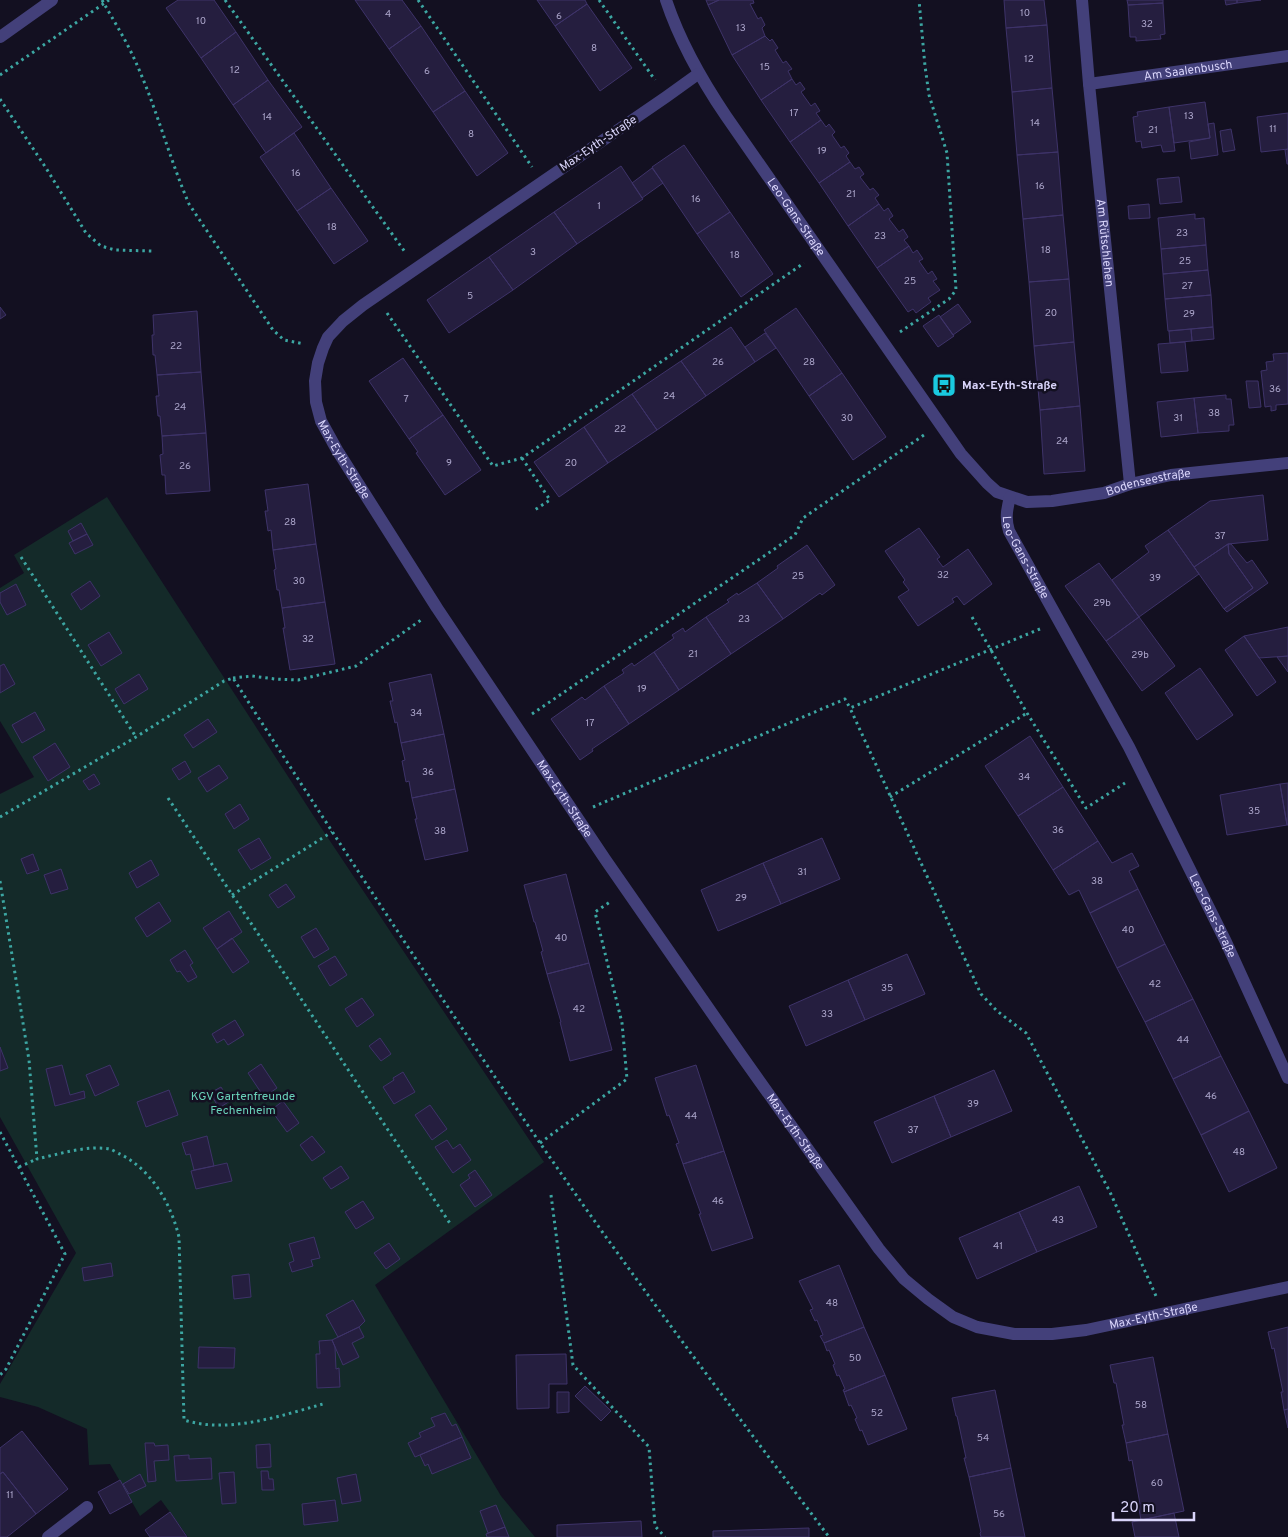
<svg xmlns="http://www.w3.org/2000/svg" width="1288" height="1537" font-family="Overpass,sans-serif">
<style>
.green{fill:#142a29}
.building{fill:#251e3f;stroke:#3e3369}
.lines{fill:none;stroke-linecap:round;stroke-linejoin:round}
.path{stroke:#3ca6a2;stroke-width:3;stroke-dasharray:2.5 4;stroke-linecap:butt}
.service{stroke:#43407a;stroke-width:12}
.minor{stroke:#43407a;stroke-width:12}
.labels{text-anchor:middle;stroke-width:5;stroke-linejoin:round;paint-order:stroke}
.number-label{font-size:10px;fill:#aca6cb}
.street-label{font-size:12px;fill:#d9d4fa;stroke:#131021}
.poi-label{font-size:12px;font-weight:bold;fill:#d9d4fa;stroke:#131021;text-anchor:start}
.park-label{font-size:12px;fill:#69d1b9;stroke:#131021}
</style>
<rect width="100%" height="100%" fill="#131021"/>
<path class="green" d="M107,497L324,832L544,1162L375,1285L501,1496L535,1537H188L161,1500L140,1516L110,1464L89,1465L87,1429L38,1407L0,1397V1384L76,1253L0,1117V794L34,777L0,721V588L24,573L14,555Z"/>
<path class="building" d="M178,0H214L236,32L201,58L166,8Z
M355,0H402L421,26L389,49Z
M537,0H585L587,4L555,26Z
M706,0H719L708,5Z
M719,0H753L754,3L750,4L758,19L761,17L765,25L762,28L765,36L732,55L708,5Z
M1004,0H1044L1047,25L1006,28Z
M1127,0H1163V3L1128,5Z
M1225,0H1237V3L1226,5Z
M1237,0H1261L1237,3Z
M1163,3L1165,34L1160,35L1161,39L1136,41V37H1130L1128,5Z
M587,4L632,68L600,91L555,26Z
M1047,25L1052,88L1012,92L1006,28Z
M421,26L465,91L433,112L389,49Z
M236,32L268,80L233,105L201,58Z
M765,36L770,41L772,39L778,48L775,50L783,63L786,61L792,69L788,71L792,79L761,100L732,55Z
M792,79L796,85L800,82L805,89L801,92L811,106L815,103L820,111L816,113L821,120L790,142L761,100Z
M268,80L302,127L266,153L233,105Z
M1052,88L1058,152L1017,155L1012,92Z
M465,91L508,153L477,176L433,112Z
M1205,102L1210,138L1174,143L1169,107Z
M1169,107L1175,151L1163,152L1161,145L1142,148L1141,141L1136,142L1133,117L1138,116L1137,112Z
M1288,113V149L1261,152L1257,117Z
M821,120L826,127L829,124L835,132L832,135L841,148L844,146L849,153L846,156L850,162L819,183L790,142Z
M1214,123L1218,155L1191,159L1189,142L1210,138L1208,124Z
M1231,129L1235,150L1223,152L1220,131Z
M294,133L331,188L297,211L260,157Z
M684,145L730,212L697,234L652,167Z
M1288,149V164H1287L1285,150Z
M1058,152L1063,215L1023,219L1017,155Z
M850,162L855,169L859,167L864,174L860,177L870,190L873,188L879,195L875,198L879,204L848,226L819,183Z
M621,166L643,199L577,244L554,212Z
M652,168L663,183L642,198L632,183Z
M1179,177L1182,202L1160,204L1157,179Z
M331,188L368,241L334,264L297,211Z
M879,204L884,211L888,208L893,216L889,219L899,232L903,229L908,237L904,240L909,246L877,268L848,226Z
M1149,204L1150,218L1129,219L1128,206Z
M554,212L577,244L513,290L489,257Z
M730,212L773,274L741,297L697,234Z
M1195,214V219L1204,218L1206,245L1161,249L1158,218Z
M1063,215L1069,279L1029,282L1023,219Z
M1206,245L1208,270L1163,274L1161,249Z
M909,246L913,253L917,250L923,259L919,261L928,274L932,271L937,279L933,281L940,290L928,298L931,302L916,313L913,309L908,312L877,268Z
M489,257L513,290L449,333L427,300Z
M1208,270L1211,295L1165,299L1163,274Z
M1069,279L1074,342L1034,346L1029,282Z
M1211,295L1213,327L1168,331L1165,299Z
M958,304L971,322L953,335L940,317Z
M0,307L6,315L0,319Z
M796,308L842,373L809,396L764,330Z
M197,311L201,372L157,375L155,355H153L152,335H154L153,315Z
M939,315L954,336L938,347L923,326Z
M731,327L755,362L706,396L681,361Z
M1213,327L1214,339L1192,341L1191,329Z
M1191,329L1192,341L1170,343L1169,331Z
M765,333L776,348L755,362L745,347Z
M1074,342L1080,406L1040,410L1034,346Z
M1185,342L1188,371L1161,373L1158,344Z
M1288,353V404L1276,405V410L1271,411V406L1265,407L1261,371L1267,370L1266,362L1274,361L1273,354Z
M403,358L443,415L409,439L369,381Z
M681,361L706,396L657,430L632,394Z
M201,372L206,433L162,436L160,416H158L156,396H159L157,375Z
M842,373L886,437L853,460L809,396Z
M1246,381H1258L1261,407L1249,408Z
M632,394L657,430L608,463L584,427Z
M1226,395V399H1231L1234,425H1229V431L1198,433L1194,398Z
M1194,398L1198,433L1161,437L1157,402Z
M1080,406L1085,471L1044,474L1040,410Z
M443,415L481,470L445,495L416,453L418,452L409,439Z
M584,427L608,463L559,497L534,462Z
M206,433L210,491L166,494L165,475H162L160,455L163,454L162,436Z
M308,484L316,544L273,550L271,530L268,531L265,511H268L265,490Z
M1263,495L1268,540L1228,544L1194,567L1168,530L1210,501Z
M81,523L87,534L73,541L68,531Z
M919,528L940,557L937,559L943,567L968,549L992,584L964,605L957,596L952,599L954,602L918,626L898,597L909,590L903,582L905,580L885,551Z
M1168,530L1199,574L1139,617L1112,580L1149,552L1145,546Z
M87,534L93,545L75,554L69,543Z
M316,544L325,602L282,608L279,590H277L274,570L276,569L273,550Z
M1228,544L1229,554L1253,588L1224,609L1194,567Z
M1228,544H1231L1247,563L1252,560L1268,583L1227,612L1224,609L1253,588L1229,554Z
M807,545L835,585L822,595L820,593L783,619L757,583L778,568L777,566Z
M1099,563L1139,617L1106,641L1065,586Z
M90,581L100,596L81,610L71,594Z
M757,583L783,619L731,654L706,617L729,602L727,600L737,593L738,595Z
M16,584L26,605L7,615L0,602V593Z
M325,602L335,664L290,670L283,628H285L282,608Z
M706,617L731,654L679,690L654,652L674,638L672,635L683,628L685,632Z
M1139,617L1175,666L1142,691L1106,641Z
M1288,627V656L1259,658L1244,636Z
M109,632L122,653L101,666L88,645Z
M1244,636L1276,682L1257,696L1225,650Z
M654,652L679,690L629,724L604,686L624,673L622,670L632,663L634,666Z
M1288,656V672L1277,657Z
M4,664L15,684L0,693V666Z
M1200,668L1233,715L1197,740L1165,693Z
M139,674L148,689L124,704L115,689Z
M431,674L444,734L401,743L397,722L395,723L390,701H393L389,683Z
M604,686L629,724L592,749L593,751L580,760L551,719L582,697L585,700Z
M35,712L45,730L22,743L12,725Z
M208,719L217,732L193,748L184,735Z
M444,734L455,789L412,798L409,781L406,782L402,761L405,760L401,743Z
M1030,736L1063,787L1018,816L985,766Z
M55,743L70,767L48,781L33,757Z
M185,761L191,772L179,780L172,769Z
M219,765L228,778L207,792L198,778Z
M94,774L100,784L89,790L83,781Z
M1288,783V825H1287L1280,784Z
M1280,784L1287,825L1227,835L1220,795Z
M1063,787L1098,841L1053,870L1018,816Z
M455,789L468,851L425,860L415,819H417L412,798Z
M240,804L249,819L234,829L225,814Z
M259,838L271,858L251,870L238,850Z
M822,838L840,879L781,904L763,863Z
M1098,841L1112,863L1132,853L1139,866L1129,871L1138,889L1090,913L1079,890L1069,895L1053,870Z
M33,854L39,870L27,874L21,859Z
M151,860L159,875L137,888L129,873Z
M763,863L781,904L718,931L701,890Z
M61,869L68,889L51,894L44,875Z
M566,874L589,963L547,974L541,952L543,951L535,922H534L524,885Z
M286,884L295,897L278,908L269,895Z
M1138,889L1165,944L1117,968L1090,913Z
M159,902L171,921L147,937L135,918Z
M229,911L242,932L217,949L203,928Z
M316,928L329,949L314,958L301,937Z
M232,938L249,962L233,973L217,949Z
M1165,944L1193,999L1145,1022L1117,968Z
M185,950L193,963L190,965L197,977L188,982L180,971L177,972L170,960Z
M907,954L925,994L865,1020L848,980Z
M335,956L347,975L330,986L318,966Z
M589,963L612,1050L570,1061L560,1022H561L547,974Z
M848,980L865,1020L806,1046L789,1006Z
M362,998L374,1015L357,1027L345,1009Z
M1193,999L1221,1056L1173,1079L1145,1022Z
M235,1020L244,1035L228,1045L224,1039L217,1043L212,1034Z
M380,1038L391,1054L381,1061L369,1046Z
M0,1047L8,1068L0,1071Z
M1221,1056L1249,1111L1201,1135L1173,1079Z
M261,1064L277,1088L264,1097L248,1073Z
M62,1065L70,1095L84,1091L85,1098L55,1106L46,1069Z
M110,1065L119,1085L95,1096L86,1075Z
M696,1065L724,1151L683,1164L676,1144L679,1143L669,1115L667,1116L655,1078Z
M994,1070L1012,1111L951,1137L934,1096Z
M403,1072L415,1092L394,1104L383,1087L394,1080L393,1078Z
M221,1087L230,1101L219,1108L210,1093Z
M169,1090L178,1115L146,1127L137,1102Z
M934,1096L951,1137L892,1163L874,1122Z
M283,1101L299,1123L287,1132L271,1110Z
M430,1105L447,1129L432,1140L415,1115Z
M1249,1111L1277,1168L1229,1192L1201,1135Z
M207,1136L214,1166L194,1170L190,1154L186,1155L182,1143Z
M312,1136L325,1152L312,1161L300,1145Z
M447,1140L453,1149L460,1144L471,1160L453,1173L435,1147Z
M724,1151L753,1238L712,1251L699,1214H701L683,1164Z
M227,1163L232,1181L196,1189L191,1171Z
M341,1166L349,1178L331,1189L323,1178Z
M475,1170L492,1195L475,1207L460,1185L470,1178L468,1175Z
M1079,1186L1097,1227L1037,1252L1019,1212Z
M363,1201L374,1218L356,1229L345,1212Z
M1019,1212L1037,1252L977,1279L959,1238Z
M314,1237L320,1258L311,1260L313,1266L292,1272L289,1263L294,1261L289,1244Z
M389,1243L400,1259L386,1269L374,1253Z
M111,1263L113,1276L84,1281L82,1268Z
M839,1265L864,1327L824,1343L820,1336L823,1335L817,1320L815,1321L810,1310L813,1309L799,1281Z
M249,1274L251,1297L234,1299L232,1276Z
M353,1300L365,1321L359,1327L338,1337L326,1315Z
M359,1327L364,1337L352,1343L359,1357L343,1365L332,1340Z
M864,1327L885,1375L844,1392L843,1390L845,1389L839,1375L837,1376L833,1365L835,1364L829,1350L827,1351L824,1343Z
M1288,1327V1409L1284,1410L1281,1392H1283L1274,1348L1272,1349L1268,1332Z
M332,1340L335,1347L336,1369L339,1368L340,1387L317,1388L316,1354H320L319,1341Z
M199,1347L235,1348L234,1368H198Z
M566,1354L567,1384H549V1408L517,1409L516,1355Z
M1153,1357L1168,1434L1126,1443L1122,1425H1124L1116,1383H1114L1110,1365Z
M885,1375L907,1429L868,1445L862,1430L860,1431L855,1419L857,1418L851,1405L849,1406L844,1392Z
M585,1386L611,1411L601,1421L575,1396Z
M995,1390L1011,1468L969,1477L964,1458H966L957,1416H956L952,1398Z
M557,1392H569V1412L557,1413Z
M1288,1409V1428L1284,1410Z
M445,1413L452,1426L456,1424L462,1437L415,1457L408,1443L421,1437L419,1433L435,1426L431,1418Z
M22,1431L68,1489L36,1514L3,1472L0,1474V1448Z
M1168,1434L1184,1511L1141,1520L1138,1504H1140L1132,1460L1129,1461L1126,1443Z
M462,1437L471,1458L432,1474L428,1464L425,1466L420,1455Z
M145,1443H154L155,1446L168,1445L169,1460L154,1461L156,1481L148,1482Z
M270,1444L271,1467L257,1468L256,1445Z
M189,1455V1459L211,1458L212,1479L176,1481L174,1456Z
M1011,1468L1025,1537H981L980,1533L981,1532L969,1477Z
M261,1471H268L269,1479H273L274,1490H262Z
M3,1472L36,1514L7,1537H0V1474Z
M234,1472L236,1503L222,1504L219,1473Z
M140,1474L146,1486L129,1494L123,1484Z
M356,1474L361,1501L342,1504L337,1478Z
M120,1480L132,1502L110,1514L98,1492Z
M335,1500L338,1521L304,1525L302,1504Z
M496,1505L505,1527L488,1533L480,1511Z
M170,1512L187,1537H150L145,1530Z
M1174,1513L1179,1537H1135L1132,1522Z
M641,1521L642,1537H557V1525Z
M505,1527L509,1537H487L486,1534Z
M809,1528V1537H713V1531Z"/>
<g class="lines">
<path class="path" d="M102,0C112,18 123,35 132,54C155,102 168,155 189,204L273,330L284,340L304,344
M225,0L405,252
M418,0L532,167
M599,0L655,80
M0,75L109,0
M0,99L46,168L86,233L101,246L115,250L152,251
M387,313L493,466L522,458L804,263
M900,332L949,299L956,290L947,153L929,95L925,66L919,0
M522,458L550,500L533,511
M21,557L136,737
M972,617L1027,713L1086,808L1125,783
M1040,629L850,708L981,994L997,1011L1026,1033L1110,1192L1156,1296
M233,678L252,676L275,679L298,680L356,666L421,620
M532,714L795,535L803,518L924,435
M890,797L1027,713
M168,798L451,1225
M593,807L845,699L850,708
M0,817L136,737L224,681L233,678C333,834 435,990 540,1143C632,1277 731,1407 829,1537
M0,881L29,1060L37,1159C59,1154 87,1145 110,1149C113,1150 117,1153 120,1154C152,1170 171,1204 179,1237L184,1420C228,1434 280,1416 323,1404
M232,895L332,832
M0,1132L65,1254L6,1369L0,1375
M540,1143L627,1079L622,1023L595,912L610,902
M19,1167L37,1159
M551,1195L573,1365L649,1447L655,1526L665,1537"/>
<path class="service" d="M48,1537L87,1507"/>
<g class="minor">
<path id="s1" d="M666,0C680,42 701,79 726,116L961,454L987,483L997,492L1027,502L1052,501L1104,493L1130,484L1171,475L1288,463"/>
<path id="s2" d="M1082,0L1089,84L1130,484"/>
<path d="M0,37L52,0"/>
<path id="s3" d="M698,74L666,97L363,305L343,321L328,337L323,348L318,363L315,381L316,402L321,421L337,450L437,608L605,859L741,1055L879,1249L904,1279L928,1299L953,1317L977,1327L1014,1334H1052L1086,1330L1288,1287"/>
<path id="s4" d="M1089,84L1288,56"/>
<path id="s5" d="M1010,497C1007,509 1005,518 1009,531L1129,747L1226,942L1288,1078"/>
</g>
</g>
<defs>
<g id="bus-square" transform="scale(1.25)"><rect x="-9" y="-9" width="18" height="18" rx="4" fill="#1acae0" stroke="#131021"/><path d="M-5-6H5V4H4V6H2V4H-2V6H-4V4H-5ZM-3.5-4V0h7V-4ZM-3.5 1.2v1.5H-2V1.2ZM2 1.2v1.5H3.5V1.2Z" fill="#111"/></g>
</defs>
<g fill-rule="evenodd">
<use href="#bus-square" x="944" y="385"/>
</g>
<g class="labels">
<g class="number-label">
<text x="1025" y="16">10</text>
<text x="388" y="17">4</text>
<text x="559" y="19">6</text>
<text x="201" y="24">10</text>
<text x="1147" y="27">32</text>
<text x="741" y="31">13</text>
<text x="594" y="51">8</text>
<text x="1029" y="62">12</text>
<text x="765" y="70">15</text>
<text x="235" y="73">12</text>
<text x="427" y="74">6</text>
<text x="794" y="116">17</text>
<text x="1189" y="119">13</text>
<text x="267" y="120">14</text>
<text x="1035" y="126">14</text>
<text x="1273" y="132">11</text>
<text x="1153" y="133">21</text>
<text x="471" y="137">8</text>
<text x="822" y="154">19</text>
<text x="296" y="176">16</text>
<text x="1040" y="189">16</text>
<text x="851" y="197">21</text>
<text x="696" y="202">16</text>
<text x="599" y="209">1</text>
<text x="332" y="230">18</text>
<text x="1182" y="236">23</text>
<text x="880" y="239">23</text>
<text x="1046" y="253">18</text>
<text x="533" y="255">3</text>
<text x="735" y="258">18</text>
<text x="1185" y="264">25</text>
<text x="910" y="284">25</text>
<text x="1187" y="289">27</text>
<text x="470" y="299">5</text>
<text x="1051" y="316">20</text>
<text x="1189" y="317">29</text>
<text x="176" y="349">22</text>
<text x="718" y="365">26</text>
<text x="809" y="365">28</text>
<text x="1275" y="392">36</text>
<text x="669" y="399">24</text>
<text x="406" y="402">7</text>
<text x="180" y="410">24</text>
<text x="1214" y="416">38</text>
<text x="847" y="421">30</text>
<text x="1178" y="421">31</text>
<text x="620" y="432">22</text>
<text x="1062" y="444">24</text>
<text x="449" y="466">9</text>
<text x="571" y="466">20</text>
<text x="185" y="469">26</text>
<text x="290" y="525">28</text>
<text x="1220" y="539">37</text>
<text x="943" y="578">32</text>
<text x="798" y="579">25</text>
<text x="1155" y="581">39</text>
<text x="299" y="584">30</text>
<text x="1102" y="606">29b</text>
<text x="744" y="622">23</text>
<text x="308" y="642">32</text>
<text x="693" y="657">21</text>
<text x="1140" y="658">29b</text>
<text x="642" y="692">19</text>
<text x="416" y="716">34</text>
<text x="590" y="726">17</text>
<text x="428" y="775">36</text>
<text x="1024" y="780">34</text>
<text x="1254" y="814">35</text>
<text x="1058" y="833">36</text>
<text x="440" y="834">38</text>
<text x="802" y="875">31</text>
<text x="1097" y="884">38</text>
<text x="741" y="901">29</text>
<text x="1128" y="933">40</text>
<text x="561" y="941">40</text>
<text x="1155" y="987">42</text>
<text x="887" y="991">35</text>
<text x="579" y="1012">42</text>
<text x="827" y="1017">33</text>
<text x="1183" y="1043">44</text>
<text x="1211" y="1099">46</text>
<text x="973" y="1107">39</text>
<text x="691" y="1119">44</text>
<text x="913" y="1133">37</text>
<text x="1239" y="1155">48</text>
<text x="718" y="1204">46</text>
<text x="1058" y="1223">43</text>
<text x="998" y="1249">41</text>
<text x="832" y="1306">48</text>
<text x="855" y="1361">50</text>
<text x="1141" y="1408">58</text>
<text x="877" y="1416">52</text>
<text x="983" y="1441">54</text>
<text x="1157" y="1486">60</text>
<text x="10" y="1498">11</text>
<text x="999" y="1517">56</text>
</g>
<g class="street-label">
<text dy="4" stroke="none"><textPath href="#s4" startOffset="100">Am Saalenbusch</textPath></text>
<text transform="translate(598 143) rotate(-34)" y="4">Max-Eyth-Straße</text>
<text dy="4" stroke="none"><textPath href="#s1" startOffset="254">Leo-Gans-Straße</textPath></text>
<text dy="4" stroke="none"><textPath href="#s2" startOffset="244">Am Rütschlehen</textPath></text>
<text dy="4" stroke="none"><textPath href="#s3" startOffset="586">Max-Eyth-Straße</textPath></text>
<text dy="4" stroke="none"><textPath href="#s1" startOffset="750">Bodenseestraße</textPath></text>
<text dy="4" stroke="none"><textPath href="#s5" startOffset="65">Leo-Gans-Straße</textPath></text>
<text dy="4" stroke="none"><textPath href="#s3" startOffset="991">Max-Eyth-Straße</textPath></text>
<text dy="4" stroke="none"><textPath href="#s5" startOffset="470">Leo-Gans-Straße</textPath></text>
<text dy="4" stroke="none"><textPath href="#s3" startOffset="1396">Max-Eyth-Straße</textPath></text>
<text dy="4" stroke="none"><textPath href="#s3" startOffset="1846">Max-Eyth-Straße</textPath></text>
</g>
<g class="poi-label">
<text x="962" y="389">Max-Eyth-Straße</text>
</g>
<g class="park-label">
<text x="243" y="1100">KGV Gartenfreunde<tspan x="243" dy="14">Fechenheim</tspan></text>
</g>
</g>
<path d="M1113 1512v8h81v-8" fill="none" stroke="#d9d4fa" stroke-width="2.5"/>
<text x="1120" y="1512" font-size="15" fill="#d9d4fa" stroke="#131021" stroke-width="4" paint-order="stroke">20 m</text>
</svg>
